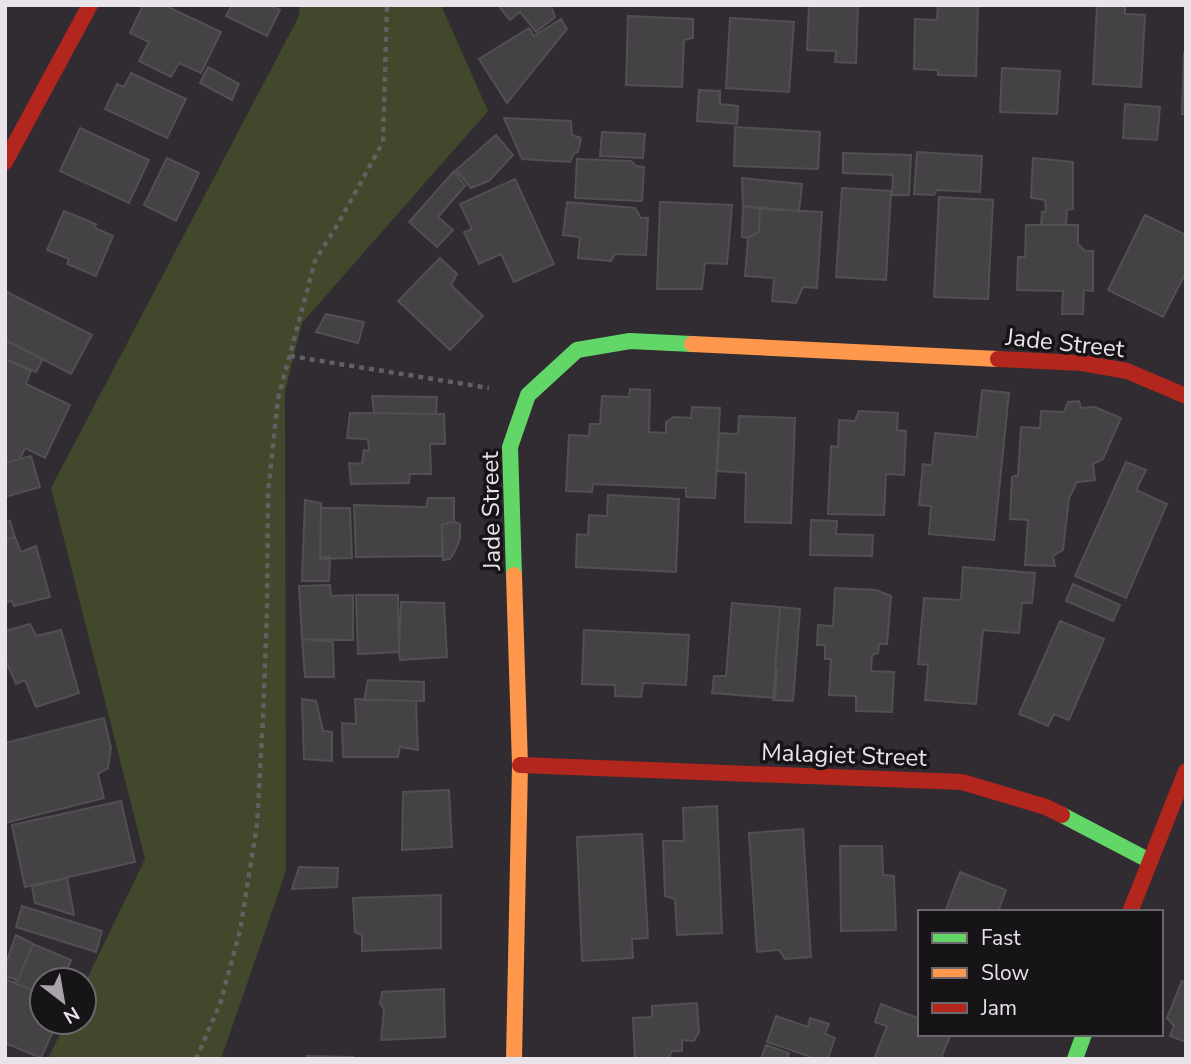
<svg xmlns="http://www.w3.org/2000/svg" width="1191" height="1064" font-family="'Nunito Sans',sans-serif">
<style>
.green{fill:#41482c}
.building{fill:#454246;stroke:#524f53;stroke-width:2}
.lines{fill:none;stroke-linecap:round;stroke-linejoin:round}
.path{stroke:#626061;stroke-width:4.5;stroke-dasharray:5 5;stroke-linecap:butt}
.fast{stroke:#63d668;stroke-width:16}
.slow{stroke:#ff974d;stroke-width:16}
.jam{stroke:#b3261e;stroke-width:16}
.labels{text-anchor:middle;stroke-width:7;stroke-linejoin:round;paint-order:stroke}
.street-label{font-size:24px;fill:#e8e4ea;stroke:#171418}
</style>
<rect width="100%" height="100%" fill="#302c31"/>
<path class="green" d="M300,5H441L488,111L302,323L285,391L286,871L221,1059H48L66,1022H84V985L145,859L51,488L299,16Z"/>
<path class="building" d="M143,5H164L221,32L201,73L179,63L171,77L139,61L149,42L130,33Z
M232,5H269L280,10L267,36L226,16Z
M498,5H553L551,6L555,17L536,32L520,12L510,20Z
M809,5H858L856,63L835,62L836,51L807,50Z
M938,5L978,6L976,76L938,75V70L914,69L915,19L937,20Z
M1097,5L1125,6V14L1145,15L1141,87L1093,84Z
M628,16L693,19V38L684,40L682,87L626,85Z
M730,18L794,22L789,92L726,88Z
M561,19L567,29L507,103L479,59L529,28L534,36Z
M1186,52V114H1182L1184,53Z
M208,67L239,84L232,100L200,83Z
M1002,68L1060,71L1057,114L1000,112Z
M131,73L186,99L167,138L105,109L117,84L124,87Z
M699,90L720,91V104L738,106L737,124L697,121Z
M1125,104L1160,107L1157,140L1123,138Z
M504,118L571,121L572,135L581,138L578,152L574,153L570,162L522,159Z
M735,127L820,132L818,169L734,166Z
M80,128L149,160L129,203L60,171Z
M602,132L645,134L643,158L600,156Z
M496,135L513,155L489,181L471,188L456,170Z
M917,152L982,156L980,192L937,190L934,195L914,194Z
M843,153L911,155L909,195H892L893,175L843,173Z
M167,158L199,173L176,221L144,205Z
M1033,158L1073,162V209L1067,210L1066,225H1041L1042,212L1046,211L1045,200L1031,198Z
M577,159L631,161L636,166L644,167L642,201L575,198Z
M454,171L465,186L438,217L453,230L437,247L409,222Z
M742,178L802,184L799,211L743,206Z
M515,179L554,264L514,282L501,254L479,264L464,232L472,229L460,204Z
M842,188L891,191L886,280L836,277Z
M939,197L993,200L988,299L934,297Z
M567,202L635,208L641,218H648L646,255L615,254L611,261L578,258L580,237L563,235Z
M660,202L732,205L727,264L705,263L702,289H657Z
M743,206L760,209L759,232L748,238L742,237Z
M760,209L822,212L817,288L803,287L796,303L772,301L774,278L745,276L748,238L759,232Z
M64,211L96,224L95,228L113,236L96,276L67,264L69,259L47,250Z
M1145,215L1186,235V272L1163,317L1108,290Z
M1026,225H1078V244L1085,251H1093V291L1084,290L1083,314H1062L1063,291L1017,290L1018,257H1025Z
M440,258L457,274L451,285L483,316L450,350L398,301Z
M5,291L92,335L71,374L5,340Z
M326,314L364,322L358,343L316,332Z
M5,340L43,359L36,372L5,359Z
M5,359L31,371L26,384L70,405L45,458L25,448L20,459L5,463Z
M630,389L650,390L649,432L666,433V422L674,417L691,418L692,407L720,408L715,498L686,497V488L593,484L592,492L566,491L569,435L589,436L590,424H600L602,396L629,397Z
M982,390L1009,393L994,540L929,534L931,506L919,505L923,464L932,465L935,433L977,437Z
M372,396L437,397L436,414L374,413Z
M1079,401L1081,408L1095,407L1121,418L1103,459L1093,464L1095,480L1077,482L1069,498L1063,550L1053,556L1055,566L1025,565L1028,520L1010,519L1012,477L1018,475L1021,427L1040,428L1041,411L1064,412L1068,402Z
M859,411L898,413L897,430L906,431L904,475L886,474L884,515L828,514L831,446L838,447L839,420L855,421Z
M350,413L444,414L445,444H430L431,474H410L409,483L351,484L349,463L362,464L364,450L369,451L368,439L347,438Z
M739,416L795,418L791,523L745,522L746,473L717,471L719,433L738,434Z
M31,456L40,487L5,497V463Z
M1126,462L1146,470L1136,490L1167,504L1126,598L1075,576Z
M608,495L679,499L676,572L576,567L577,534L588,535L589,515L607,516Z
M428,498H454V522L442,524V556L356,557L354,505L426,507Z
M305,500L321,503L320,559L330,556L329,581H302Z
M321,508H350L352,558L320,559Z
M811,520L837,521L836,534L873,535L872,556L810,555Z
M10,521L15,537L5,540V522Z
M454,522L460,524V538L455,551L450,559L443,560L442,524Z
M15,537L21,552L36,546L50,597L14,606L12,601L5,602V540Z
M963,567L1035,573L1032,603H1022L1019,633L983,630L976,704L925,700L928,665L918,664L924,598L961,600Z
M1073,584L1120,605L1113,621L1066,601Z
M330,585L331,596L353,595V640L302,639L299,586Z
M835,588L876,590L891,596L887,644H879L878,653L872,655L871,671L894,672L892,712L856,711V696L829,695L831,659H825V645H817L818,625L833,626Z
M356,595H398L399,652L358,654Z
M401,602L444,603L447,657L400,660L399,652Z
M732,603L780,607L775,666L777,671L775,698L712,693L714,676H726Z
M780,607L800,609L793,701L773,700Z
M1060,621L1104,639L1069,720L1054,714L1048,726L1019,714Z
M30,624L36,636L61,630L79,693L36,707L25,680L16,684L5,659V631Z
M584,630L689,635L686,685L643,683L641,697L615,696V685L582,684Z
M302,639L333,642L334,677H305Z
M368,680L424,682V701L364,700Z
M302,699L316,701L323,731L332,732V761L304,759Z
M355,699L416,701L418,750L400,747L398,757H343L342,723L356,724Z
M104,718L111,748L108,768L98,774L104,798L5,823V743Z
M449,790L452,847L402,850L403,792Z
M121,801L135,862L25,887L12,825Z
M717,806L722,933L677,935L675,899L665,896L663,841H684L683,808Z
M803,829L811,957L785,959L779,950L757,952L749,833Z
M642,834L648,938L632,939L633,958L582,961L577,837Z
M840,846H882L883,875L894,876L896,930L841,931Z
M299,867L338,868L337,887L292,889Z
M960,872L1006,890L998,912H945Z
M67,878L74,915L35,903L32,886Z
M441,895V948L362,951V935L355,932L353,898Z
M22,906L102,931L96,952L16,927Z
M16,935L33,944L18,980L5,976V966Z
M33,944L71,960L63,980H42V994L14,983L18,980Z
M5,979L42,994V1022H57L41,1058L5,1043Z
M1182,981L1186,983V1042L1170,1036L1174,1026L1167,1018Z
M444,989L445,1037L381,1040L384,1009L380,1004L382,992Z
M697,1003L699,1032L694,1041L682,1040V1051H672L668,1059H635L633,1018L652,1017V1006Z
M881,1004L920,1019V1034H951L941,1058L874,1059L887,1026L875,1022Z
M776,1016L808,1027L810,1018L829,1024L825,1034L835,1038L828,1059H817L767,1042Z
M766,1045L789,1053L787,1059H761Z
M307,1056L353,1057V1059H309Z"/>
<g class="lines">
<path class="path" d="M290,356L489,388
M196,1059L220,1004L240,931L257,825L263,718L267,611L268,492L278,399L315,261L339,222L383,142L387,5"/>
<path class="fast" d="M514,575L510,447L528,395L577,350L630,341L692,344
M1062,815L1150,861
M1075,1059L1084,1034"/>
<path class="slow" d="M692,344L998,359
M514,1059L520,765L514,575"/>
<path class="jam" d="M5,162L90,5
M998,359L1082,363L1127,371L1186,396
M520,765L962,782L1046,807L1062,815
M1130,912L1186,771"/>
</g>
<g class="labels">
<g class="street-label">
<text transform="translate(1065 343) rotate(6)" y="8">Jade Street</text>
<text transform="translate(491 511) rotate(-91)" y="8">Jade Street</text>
<text transform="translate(844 755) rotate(2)" y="8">Malagiet Street</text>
</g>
</g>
<rect width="1191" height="1064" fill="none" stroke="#e8e4ea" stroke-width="14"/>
<rect x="918" y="910" width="245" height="126" fill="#171418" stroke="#6b676c" stroke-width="2"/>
<rect x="932" y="933" width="35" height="10" fill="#63d668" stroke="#6b676c" stroke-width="2"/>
<text x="981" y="945" font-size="21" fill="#e8e4ea">Fast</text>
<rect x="932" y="968" width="35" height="10" fill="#ff974d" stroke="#6b676c" stroke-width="2"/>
<text x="981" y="980" font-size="21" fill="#e8e4ea">Slow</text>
<rect x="932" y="1003" width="35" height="10" fill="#b3261e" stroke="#6b676c" stroke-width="2"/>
<text x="981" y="1015" font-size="21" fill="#e8e4ea">Jam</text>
<g transform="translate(63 1001) rotate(149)"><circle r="33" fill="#171418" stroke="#6b676c" stroke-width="2"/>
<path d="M0-5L12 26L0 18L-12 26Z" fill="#a8a4a9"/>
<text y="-10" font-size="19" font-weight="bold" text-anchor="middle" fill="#e8e4ea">N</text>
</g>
</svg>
